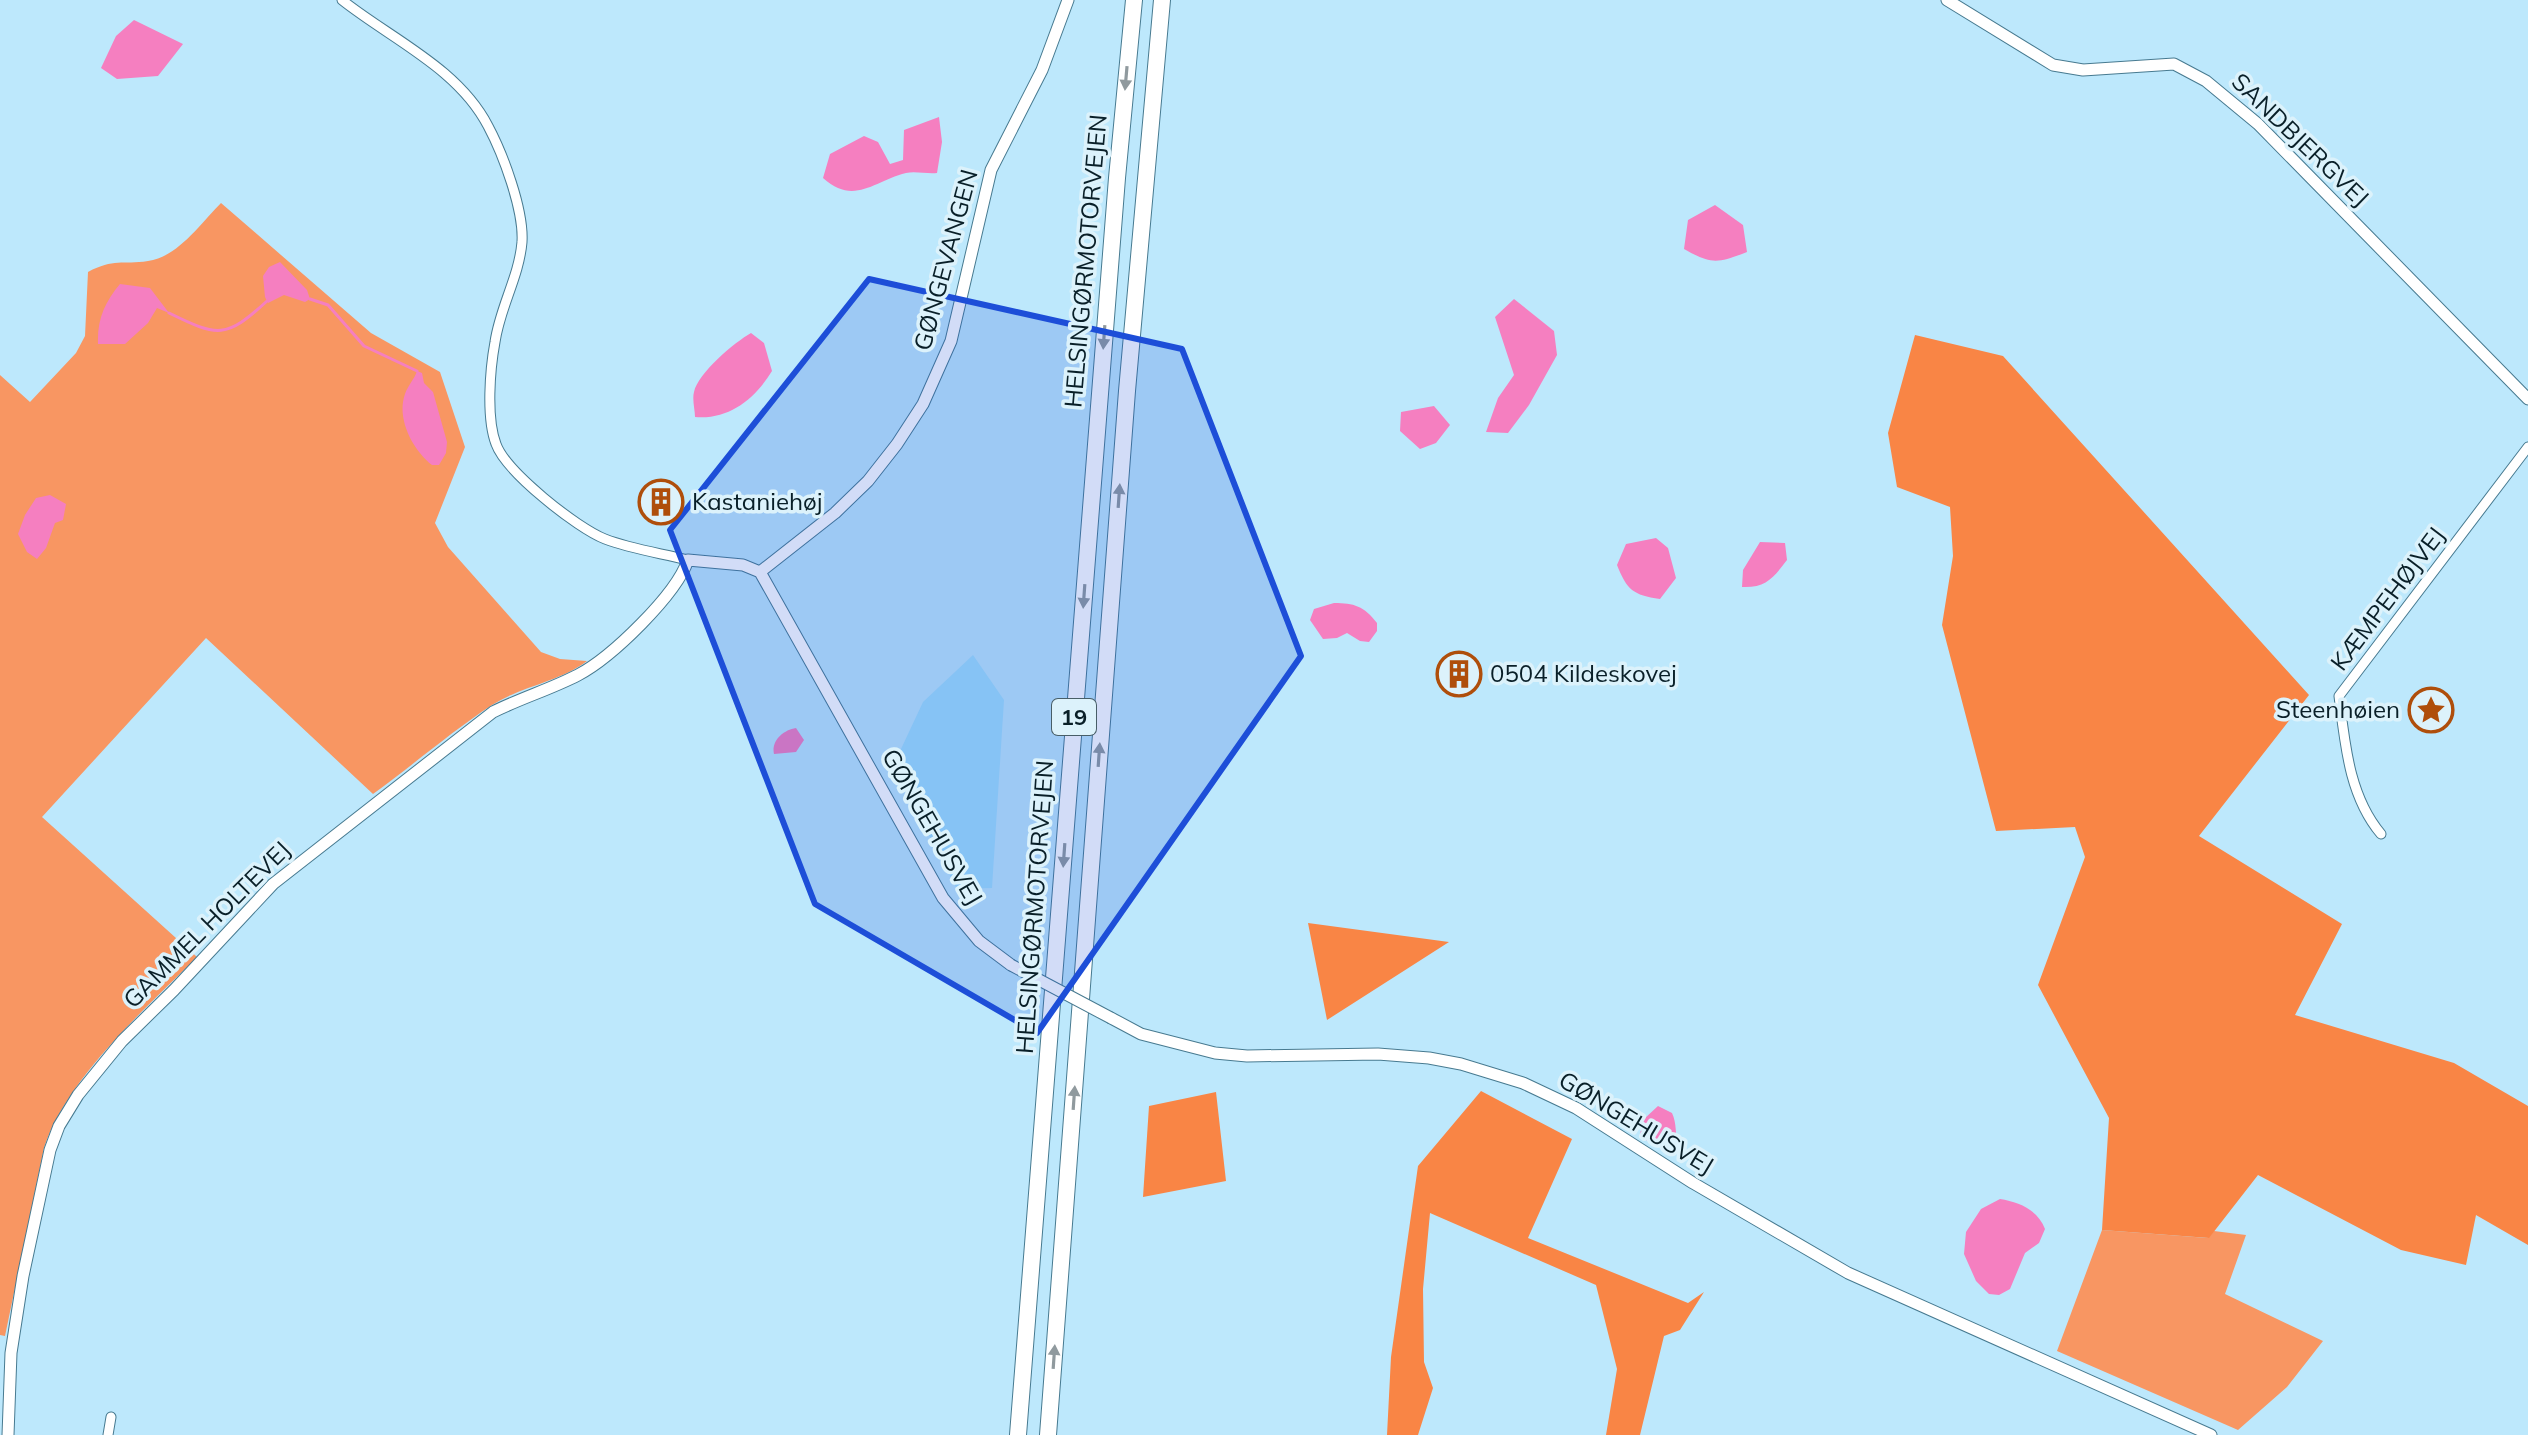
<svg xmlns="http://www.w3.org/2000/svg" width="2528" height="1435" font-family="Mulish,sans-serif">
<style>
.built{fill:#a1e0fd}
.green{fill:#f89662}
.forest{fill:#f98545}
.water{fill:#f57fc0}
.lines{fill:none;stroke-linecap:round;stroke-linejoin:round}
.stream{stroke:#f57fc0;stroke-width:3}
.minor-casing{stroke:#477a90;stroke-width:11}
.tertiary-casing{stroke:#477a90;stroke-width:13}
.motorway-casing{stroke:#477a90;stroke-width:18}
.minor{stroke:#fff;stroke-width:9}
.tertiary{stroke:#fff;stroke-width:11}
.motorway{stroke:#fff;stroke-width:16}
.tertiary-bridge-casing{stroke:#477a90;stroke-width:13;stroke-linecap:butt}
.tertiary-bridge{stroke:#fff;stroke-width:11}
.oneway{fill:#909a9e}
.marked{fill:#1d4ed8;fill-opacity:0.2;stroke:#1d4ed8;stroke-width:6;stroke-linejoin:round}
.labels{text-anchor:middle;stroke-width:7;stroke-linejoin:round;paint-order:stroke}
.shield{fill:#dcf2fb;stroke:#485e67;stroke-width:2}
.shield-label{font-size:22px;font-weight:bold;fill:#091f28}
.street-label{font-size:24px;fill:#091f28;stroke:#dcf2fb}
.poi-label{font-size:24px;fill:#091f28;stroke:#dcf2fb;text-anchor:start}
</style>
<rect width="100%" height="100%" fill="#bde8fc"/>
<path class="built" d="M973,655L1004,700L992,888L957,889L893,766L923,702Z"/>
<path class="green" d="M221,203L371,333L440,372L465,447L435,523L448,547L541,652L560,659L587,661C559,682 522,686 492,705C451,732 413,765 373,794L206,638L42,817L197,957C146,1008 66,1079 44,1148L5,1336L0,1335V375L30,402L76,353L85,336L88,272C114,258 122,265 148,261C178,257 201,223 221,203Z
M2102,1230L2208,1238L2214,1231L2246,1235L2225,1294L2323,1341L2287,1387L2238,1430L2057,1351Z"/>
<path class="forest" d="M1915,335L2003,356L2309,695L2199,836L2342,924L2295,1015L2454,1063L2528,1106V1245L2476,1215L2466,1265L2401,1250L2258,1175L2209,1238L2102,1230L2109,1118L2038,985L2085,857L2075,827L1996,831L1942,625L1953,556L1950,507L1897,487L1888,433Z
M1308,923L1449,942L1327,1020Z
M1481,1091L1572,1139L1528,1238L1688,1303L1704,1292L1680,1330L1664,1336L1640,1435H1606L1617,1369L1596,1285L1430,1213L1423,1289L1424,1362L1433,1388L1418,1435H1387L1391,1357L1418,1166Z
M1216,1092L1226,1181L1143,1197L1149,1106Z"/>
<path class="water" d="M134,20L183,44L158,76L117,79L101,68L116,36Z
M939,117L942,142L937,173C927,174 915,171 906,173C874,181 854,206 823,178L830,154L864,136L878,142L890,164L903,160L904,130Z
M1715,205L1743,225L1747,252C1718,263 1712,265 1684,249L1688,220Z
M280,262L307,290L310,299L305,302L284,295L268,303L265,297L263,276L269,267Z
M120,284L150,288L169,313L157,308L148,323L125,344H98C97,319 105,302 120,284Z
M1514,299L1554,331L1557,355L1529,405L1508,433L1486,432L1498,398L1514,375L1495,317Z
M751,333L764,343L772,371C755,399 729,420 695,417C695,410 692,399 694,392C698,373 735,342 751,333Z
M417,371L422,373L424,383L433,392L447,442L446,453L439,465H432C413,450 396,419 405,394C408,385 414,380 417,371Z
M1434,406L1450,425L1436,443L1420,449L1400,431L1401,412Z
M50,495L66,504L63,520L55,523L46,548L37,559L27,552L18,534L25,515L36,498Z
M1656,538L1668,548L1676,578L1660,599C1633,595 1627,590 1617,565L1626,544Z
M1760,542L1785,543L1787,560C1773,578 1766,588 1742,587L1743,570Z
M1334,603C1354,603 1364,606 1377,623V631L1369,642L1360,641L1347,633L1337,638L1323,639L1310,620L1314,609Z
M796,728L804,740L796,752L774,754C771,741 783,730 796,728Z
M1658,1106L1672,1113C1677,1124 1675,1134 1678,1146L1676,1150C1663,1148 1647,1144 1640,1134L1644,1119Z
M2000,1199C2019,1202 2038,1210 2045,1229L2039,1243L2025,1253L2010,1289L1999,1295L1989,1294L1976,1281L1964,1254L1966,1232L1981,1209Z"/>
<g class="lines">
<path class="stream" d="M310,299L328,305L364,346L417,371
M169,313C218,337 226,339 267,301"/>
<g class="minor-casing">
<path id="minor" d="M342,0C391,39 458,68 488,126C503,154 524,210 522,242C519,277 500,307 495,342C490,369 486,418 496,444C506,472 577,528 605,539C631,549 660,553 688,560
M2381,834C2349,796 2345,744 2339,696L2528,447
M108,1435L111,1417"/>
</g>
<g class="tertiary-casing">
<path id="tertiary" d="M1947,0L2053,65L2083,70L2174,64L2206,81L2258,124L2528,399
M760,572L835,513L868,481L897,444L923,404L951,341L991,170L1042,70L1068,0
M1111,1018L1141,1034L1215,1053L1247,1056L1378,1054L1429,1058L1461,1064L1523,1083L1576,1108L1693,1183L1848,1273L2211,1435
M8,1435L11,1353L23,1276L50,1150L59,1126L78,1095L122,1041L174,990L273,884L493,712C521,698 551,689 578,675C612,657 676,595 688,560L743,565L760,572L943,898L979,941L1011,965"/>
</g>
<g class="motorway-casing">
<path id="motorway" d="M1018,1435L1117,178L1134,0
M1048,1435L1127,391L1162,0"/>
</g>
<use href="#minor" class="minor"/>
<use href="#tertiary" class="tertiary"/>
<use href="#motorway" class="motorway"/>
<g class="tertiary-bridge-casing">
<path id="tertiary-bridge" d="M1011,965L1111,1018"/>
</g>
<use href="#tertiary-bridge" class="tertiary-bridge"/>
</g>
<defs><path id="oneway-solid" d="M-6-.8H1V-3.2L6.5 0L1 3.2V.8H-6Z" transform="scale(2)"/></defs>
<g class="oneway">
<use href="#oneway-solid" transform="translate(1126 78) rotate(95)"/>
<use href="#oneway-solid" transform="translate(1104 337) rotate(94)"/>
<use href="#oneway-solid" transform="translate(1119 496) rotate(-86)"/>
<use href="#oneway-solid" transform="translate(1084 596) rotate(94)"/>
<use href="#oneway-solid" transform="translate(1099 755) rotate(-86)"/>
<use href="#oneway-solid" transform="translate(1064 855) rotate(94)"/>
<use href="#oneway-solid" transform="translate(1074 1098) rotate(-86)"/>
<use href="#oneway-solid" transform="translate(1054 1357) rotate(-86)"/>
</g>
<path class="marked" d="M869,279L1182,349L1301,656L1037,1033L815,904L670,530Z"/>
<defs>
<g id="building-ring" transform="scale(2.3)"><circle r="9.5" fill="#dcf2fb" stroke="#af4e0b" stroke-width="1.5"/><path d="M-4-6H4V6H1V3H-1V6H-4ZM-2.5-4.3h1.7v1.8h-1.7ZM.8-4.3h1.7v1.8H.8ZM-2.5-1h1.7V.8h-1.7ZM.8-1h1.7V.8H.8Z" fill="#af4e0b"/></g>
<g id="sight-ring" transform="scale(2.3)"><circle r="9.5" fill="#dcf2fb" stroke="#af4e0b" stroke-width="1.5"/><path d="M0-6L1.8-2.2L6-1.7L2.9 1.2L3.7 5.4L0 3.3L-3.7 5.4L-2.9 1.2L-6-1.7L-1.8-2.2Z" fill="#af4e0b"/></g>
</defs>
<g fill-rule="evenodd">
<use href="#building-ring" x="661" y="502"/>
<use href="#building-ring" x="1459" y="674"/>
<use href="#sight-ring" x="2431" y="710"/>
</g>
<g class="labels">
<rect class="shield" x="1052" y="699" width="44" height="36" rx="6"/>
<g class="shield-label">
<text x="1074" y="725">19</text>
</g>
<g class="street-label">
<text transform="translate(2300 140) rotate(44)" y="8">SANDBJERGVEJ</text>
<text transform="translate(946 260) rotate(-75)" y="8">GØNGEVANGEN</text>
<text transform="translate(1086 261) rotate(-85)" y="8">HELSINGØRMOTORVEJEN</text>
<text transform="translate(2388 599) rotate(-53)" y="8">KÆMPEHØJVEJ</text>
<text transform="translate(932 827) rotate(60)" y="8">GØNGEHUSVEJ</text>
<text transform="translate(1035 907) rotate(-86)" y="8">HELSINGØRMOTORVEJEN</text>
<text transform="translate(207 925) rotate(-45)" y="8">GAMMEL HOLTEVEJ</text>
<text transform="translate(1636 1123) rotate(31)" y="8">GØNGEHUSVEJ</text>
</g>
<g class="poi-label">
<text x="692" y="510">Kastaniehøj</text>
<text x="1490" y="682">0504 Kildeskovej</text>
<text x="2400" y="718" text-anchor="end">Steenhøien</text>
</g>
</g>
</svg>
